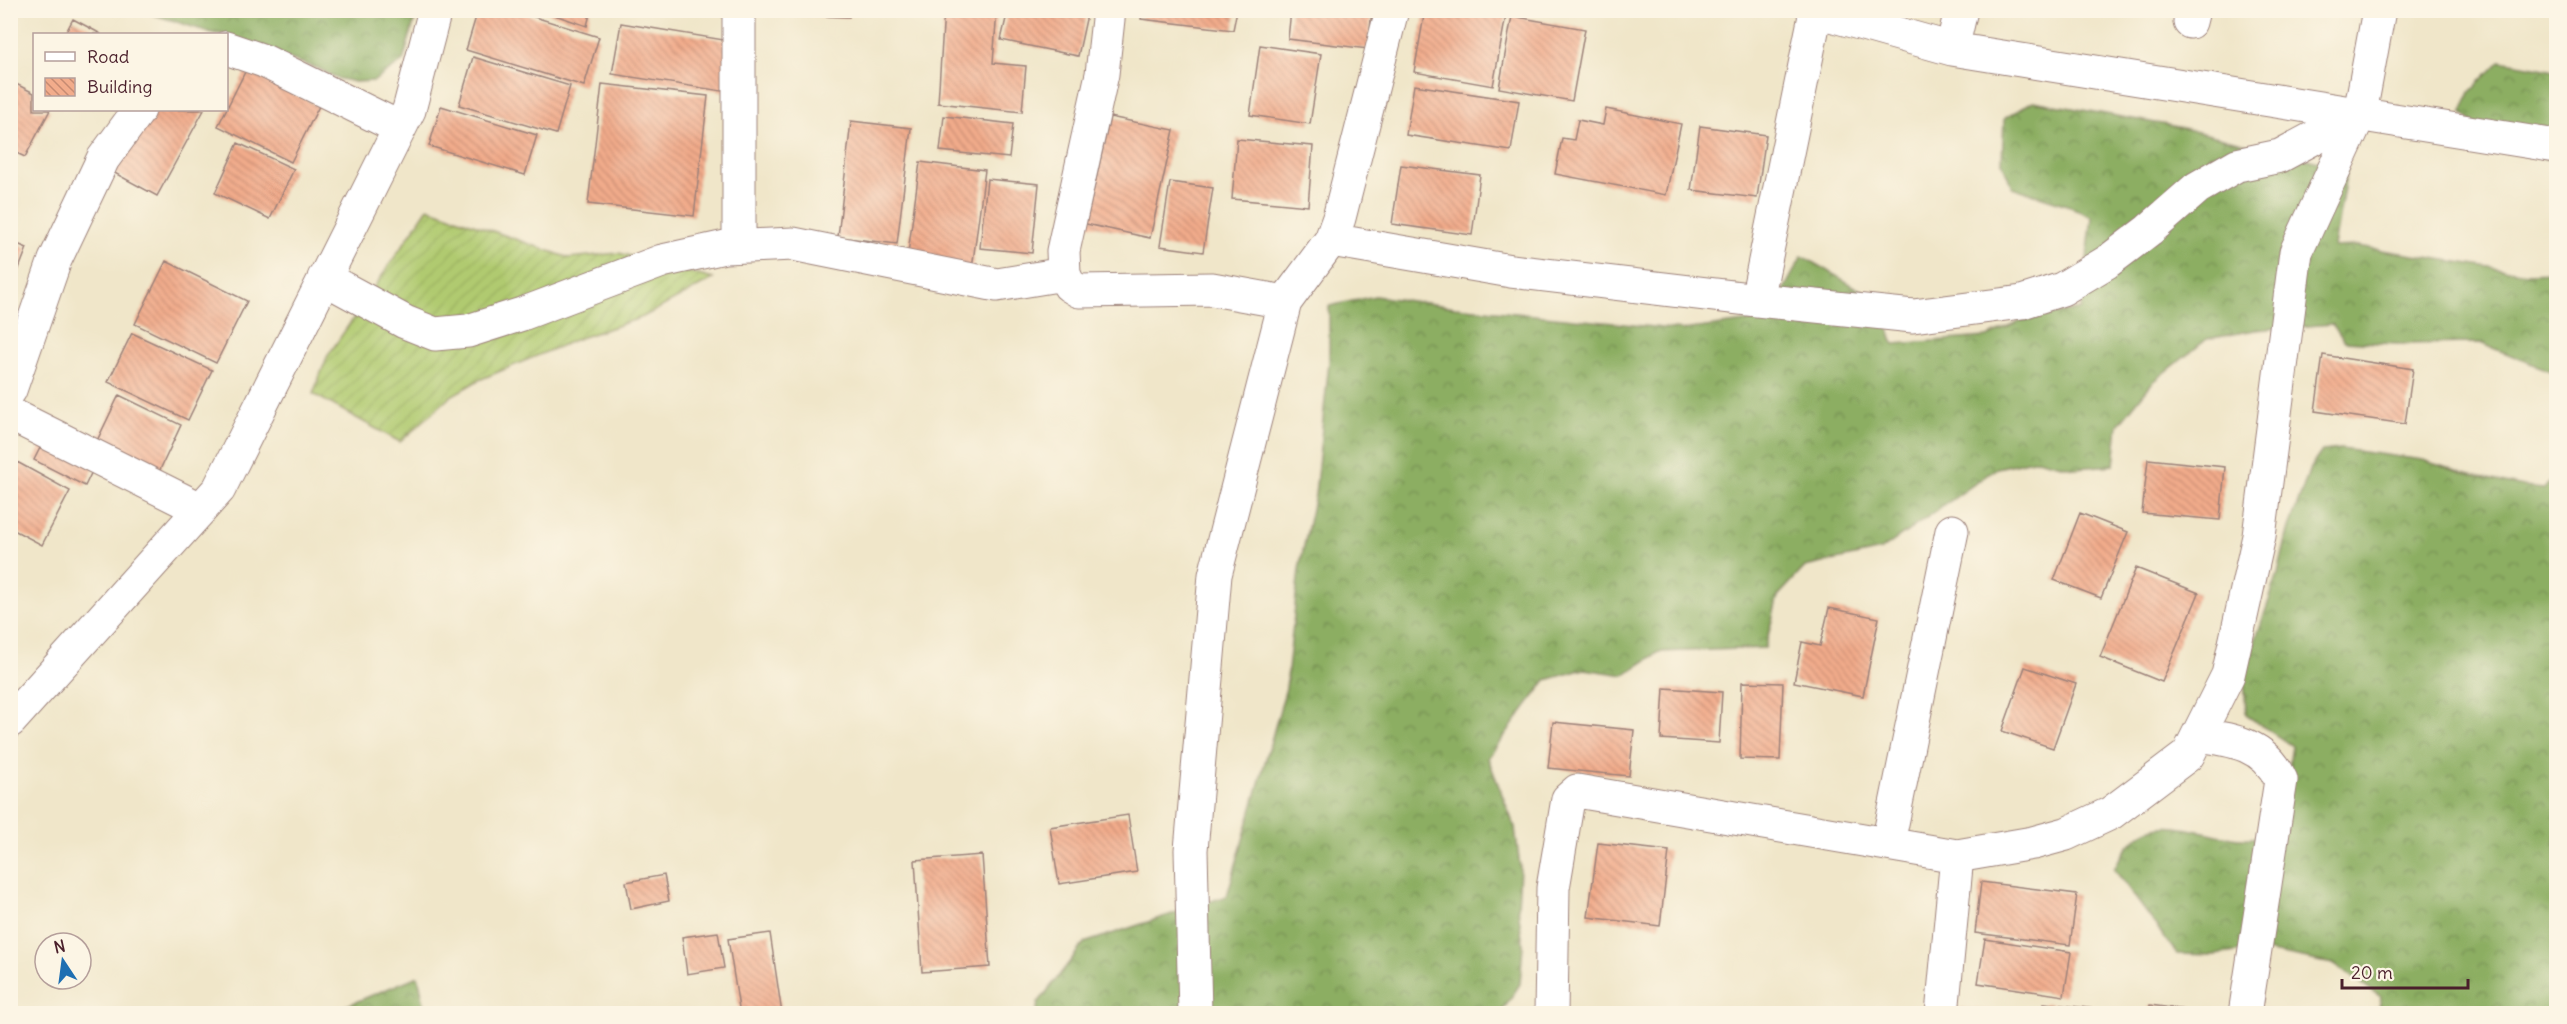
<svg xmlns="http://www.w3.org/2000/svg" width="2567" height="1024" font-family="Delius,sans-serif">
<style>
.forest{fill:url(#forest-crowns);stroke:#6b6646;stroke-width:1.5}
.garden{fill:url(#garden-furrows);stroke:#7d744e;stroke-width:1.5}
.building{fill:url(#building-back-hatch)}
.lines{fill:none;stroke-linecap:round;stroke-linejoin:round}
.minor-casing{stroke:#9d827a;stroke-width:35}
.minor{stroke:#fff;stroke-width:33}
</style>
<defs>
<pattern id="forest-crowns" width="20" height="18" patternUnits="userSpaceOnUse" patternTransform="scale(1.5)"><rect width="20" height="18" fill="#8cae62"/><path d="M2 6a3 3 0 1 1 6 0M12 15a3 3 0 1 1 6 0" fill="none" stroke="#748d51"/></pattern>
<pattern id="garden-furrows" width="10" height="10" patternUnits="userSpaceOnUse" patternTransform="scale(1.5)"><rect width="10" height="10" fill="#b0ca70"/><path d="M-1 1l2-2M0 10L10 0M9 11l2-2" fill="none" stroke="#99ad61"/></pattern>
<pattern id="building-back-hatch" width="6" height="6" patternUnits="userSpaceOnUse" patternTransform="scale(1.5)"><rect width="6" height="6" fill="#f2ac8b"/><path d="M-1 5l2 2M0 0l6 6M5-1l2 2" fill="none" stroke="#c68b72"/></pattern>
</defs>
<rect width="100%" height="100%" fill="#fcf5e5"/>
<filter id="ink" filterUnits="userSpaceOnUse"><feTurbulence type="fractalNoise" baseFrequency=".0167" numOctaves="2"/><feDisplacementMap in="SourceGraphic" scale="12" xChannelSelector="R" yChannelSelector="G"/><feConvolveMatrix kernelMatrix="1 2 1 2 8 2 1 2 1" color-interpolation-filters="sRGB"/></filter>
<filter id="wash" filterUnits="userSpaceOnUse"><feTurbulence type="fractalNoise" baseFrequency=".008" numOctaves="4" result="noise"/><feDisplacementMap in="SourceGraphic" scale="24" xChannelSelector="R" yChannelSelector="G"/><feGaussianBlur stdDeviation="1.35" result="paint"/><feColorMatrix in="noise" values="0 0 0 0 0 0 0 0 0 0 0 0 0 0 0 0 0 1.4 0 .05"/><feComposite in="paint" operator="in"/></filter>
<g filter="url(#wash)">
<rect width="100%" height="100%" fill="#f0e6c9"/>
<path class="forest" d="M142,11H417L403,61L374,81L355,82L336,78L320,69L227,38L226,34H215Z
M2500,61L2556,71V162L2490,141L2462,112L2470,92Z
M2033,101L2178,127L2347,169L2334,247L2357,246L2527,273L2556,272V373L2480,343L2397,344L2345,341L2332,324L2255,330L2207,339L2152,383L2118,425L2114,465L2074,468L2037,459L1997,468L1881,550L1805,567L1778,596L1765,648L1659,652L1624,675L1584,669L1546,680L1488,758L1515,828L1520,867L1518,908L1523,945L1520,984L1501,1013L1036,1014L1038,1003L1084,943L1227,896L1286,688L1299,569L1315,495L1329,362V306L1375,296L1455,307L1683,330L1768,319L1802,256L1878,300L1894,344L1987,337L2021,321L2081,309L2092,217L2067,205L2012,187L2002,162L2004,119Z
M2341,449L2423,460L2463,473L2522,487L2544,489L2556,474V1013H2378L2381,997L2333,964L2256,949L2215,955L2177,954L2114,869C2150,795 2194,841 2252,838C2259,838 2268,833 2274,830L2282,812L2292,746L2246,715L2244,673L2278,574L2288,531L2310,468L2322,451Z
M418,976L426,1013H329Z"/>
<path class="garden" d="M428,208L569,258L619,253L713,279L643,317L577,339L479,380L451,396L400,442L313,394L327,357Z"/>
<g id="blocks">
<path class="building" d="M478,10H512L599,37L584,86L466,50Z
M540,10H591L587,26Z
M748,10H849V17L748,14Z
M944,10H997L993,63L1026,66L1022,112L938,103Z
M1008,10H1088L1078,56L1001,40Z
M1142,10H1237L1233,30L1141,19Z
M1291,10H1372L1368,49L1288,39Z
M1425,10H1507L1493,86L1414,72Z
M1512,16L1585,29L1572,101L1499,88Z
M73,19L101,34H65Z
M621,23L736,42L728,92L612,74Z
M1260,45L1321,54L1310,124L1250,115Z
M473,57L570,86L556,134L459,105Z
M246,70L319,106L291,162L218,126Z
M14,83L34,93V110H50L25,157L10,150V90Z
M602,84L708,96L694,216L588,204Z
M1414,85L1519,101L1511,151L1406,135Z
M441,106L537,135L525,175L429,146Z
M1606,109L1681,124L1666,195L1555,174L1562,138L1574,140L1578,120L1603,125Z
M142,110H204L157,196L109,170Z
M944,116L1013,124L1009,158L940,151Z
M1110,117L1174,130L1150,238L1086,224Z
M851,121L911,128L897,244L838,237Z
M1700,126L1766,135L1757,198L1691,190Z
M1237,139L1313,146L1308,206L1232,199Z
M238,143L294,169L270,219L215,193Z
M920,162L985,170L972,269L907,261Z
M1401,165L1480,175L1472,235L1392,224Z
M987,179L1039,184L1032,253L980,248Z
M1170,182L1213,188L1203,252L1160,246Z
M10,241L27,248L11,289H10Z
M166,261L247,301L216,363L135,324Z
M132,333L212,370L188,420L108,382Z
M2323,355L2413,369L2405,424L2315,411Z
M119,395L181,425L158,474L95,445Z
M44,440L95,465L85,486L34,460Z
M2148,459L2225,467L2220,520L2142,513Z
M17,462L70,491L42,545L10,528V474Z
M2080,513L2128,532L2101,598L2054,580Z
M2136,568L2199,593L2162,682L2100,657Z
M1829,608L1879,618L1863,696L1794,682L1802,642L1820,646Z
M2025,667L2076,684L2053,748L2002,731Z
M1742,682L1783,683L1780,760L1740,759Z
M1664,688L1722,692L1719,743L1661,739Z
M1553,722L1634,730L1629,776L1548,768Z
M1128,815L1137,872L1059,884L1050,827Z
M1598,843L1669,851L1660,926L1588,917Z
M982,855L990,967L922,972L915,860Z
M664,875L669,901L631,909L626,882Z
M1981,882L2077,894L2070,945L1975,933Z
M718,932L724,968L687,974L682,937Z
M770,933L782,1014H740L728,939Z
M1985,939L2071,952L2064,996L1978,983Z
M2044,1003L2105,1010V1014H2043Z
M2150,1005L2193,1011V1014H2149Z
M1960,1008L2007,1012V1014H1960Z"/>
</g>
</g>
<g filter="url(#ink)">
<use href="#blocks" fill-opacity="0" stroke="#9d827a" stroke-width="1.5"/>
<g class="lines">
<g class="minor-casing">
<path id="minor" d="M739,10V234L741,246
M1813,10L1952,49L2556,146
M2190,22L2193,10
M226,48L264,61L400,128
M1952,49L1961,10
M1331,240L1511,271L1757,300L1816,11
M1064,274L1069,285L1079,291L1212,289L1285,302
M324,278L405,322L435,334L468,331L522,314L662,261L725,247L793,244L997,285L1064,274L1063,251L1102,74L1109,10
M1757,300L1913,316L2022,302L2062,289L2107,262L2149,230L2197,188L2237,165L2280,156L2360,113
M10,390L55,260L103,159L139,110
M10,414L200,509
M10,721L219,489L409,110L435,10
M2198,735C2232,739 2266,745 2281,780L2245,1014
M1888,843L1952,531
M1195,1014L1191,850L1215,575L1285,302L1331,240L1339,218L1392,10
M1551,1014L1553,888L1568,799L1577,791L1957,856L2033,843L2066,834L2111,813L2188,755L2228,675L2259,536L2296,252L2360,113L2379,10
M1942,1014L1957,856"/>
</g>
<use href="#minor" class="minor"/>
</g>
</g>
<rect width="2567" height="1024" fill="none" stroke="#fcf5e5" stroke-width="36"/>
<rect x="33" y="33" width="195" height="78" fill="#fcf5e5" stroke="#b59f9b" stroke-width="1.5"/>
<rect x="45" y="52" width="30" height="9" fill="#ffffff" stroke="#b59f9b" stroke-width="1.5"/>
<text x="87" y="63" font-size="18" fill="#4a1f2b">Road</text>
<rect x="45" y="78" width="30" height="18" fill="url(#building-back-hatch)" stroke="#b59f9b" stroke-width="1.5"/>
<text x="87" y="93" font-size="18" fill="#4a1f2b">Building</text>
<g transform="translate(63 961) rotate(347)"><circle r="28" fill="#fcf5e5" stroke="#b59f9b" stroke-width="1.5"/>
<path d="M0-4.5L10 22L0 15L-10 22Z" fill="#1f6fb2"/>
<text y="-9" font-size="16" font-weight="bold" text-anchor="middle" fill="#4a1f2b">N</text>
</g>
<path d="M2342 979v9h126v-9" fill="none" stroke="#4a1f2b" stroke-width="3"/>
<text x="2351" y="979" font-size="18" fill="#4a1f2b" stroke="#fcf5e5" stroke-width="4.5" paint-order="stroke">20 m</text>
</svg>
